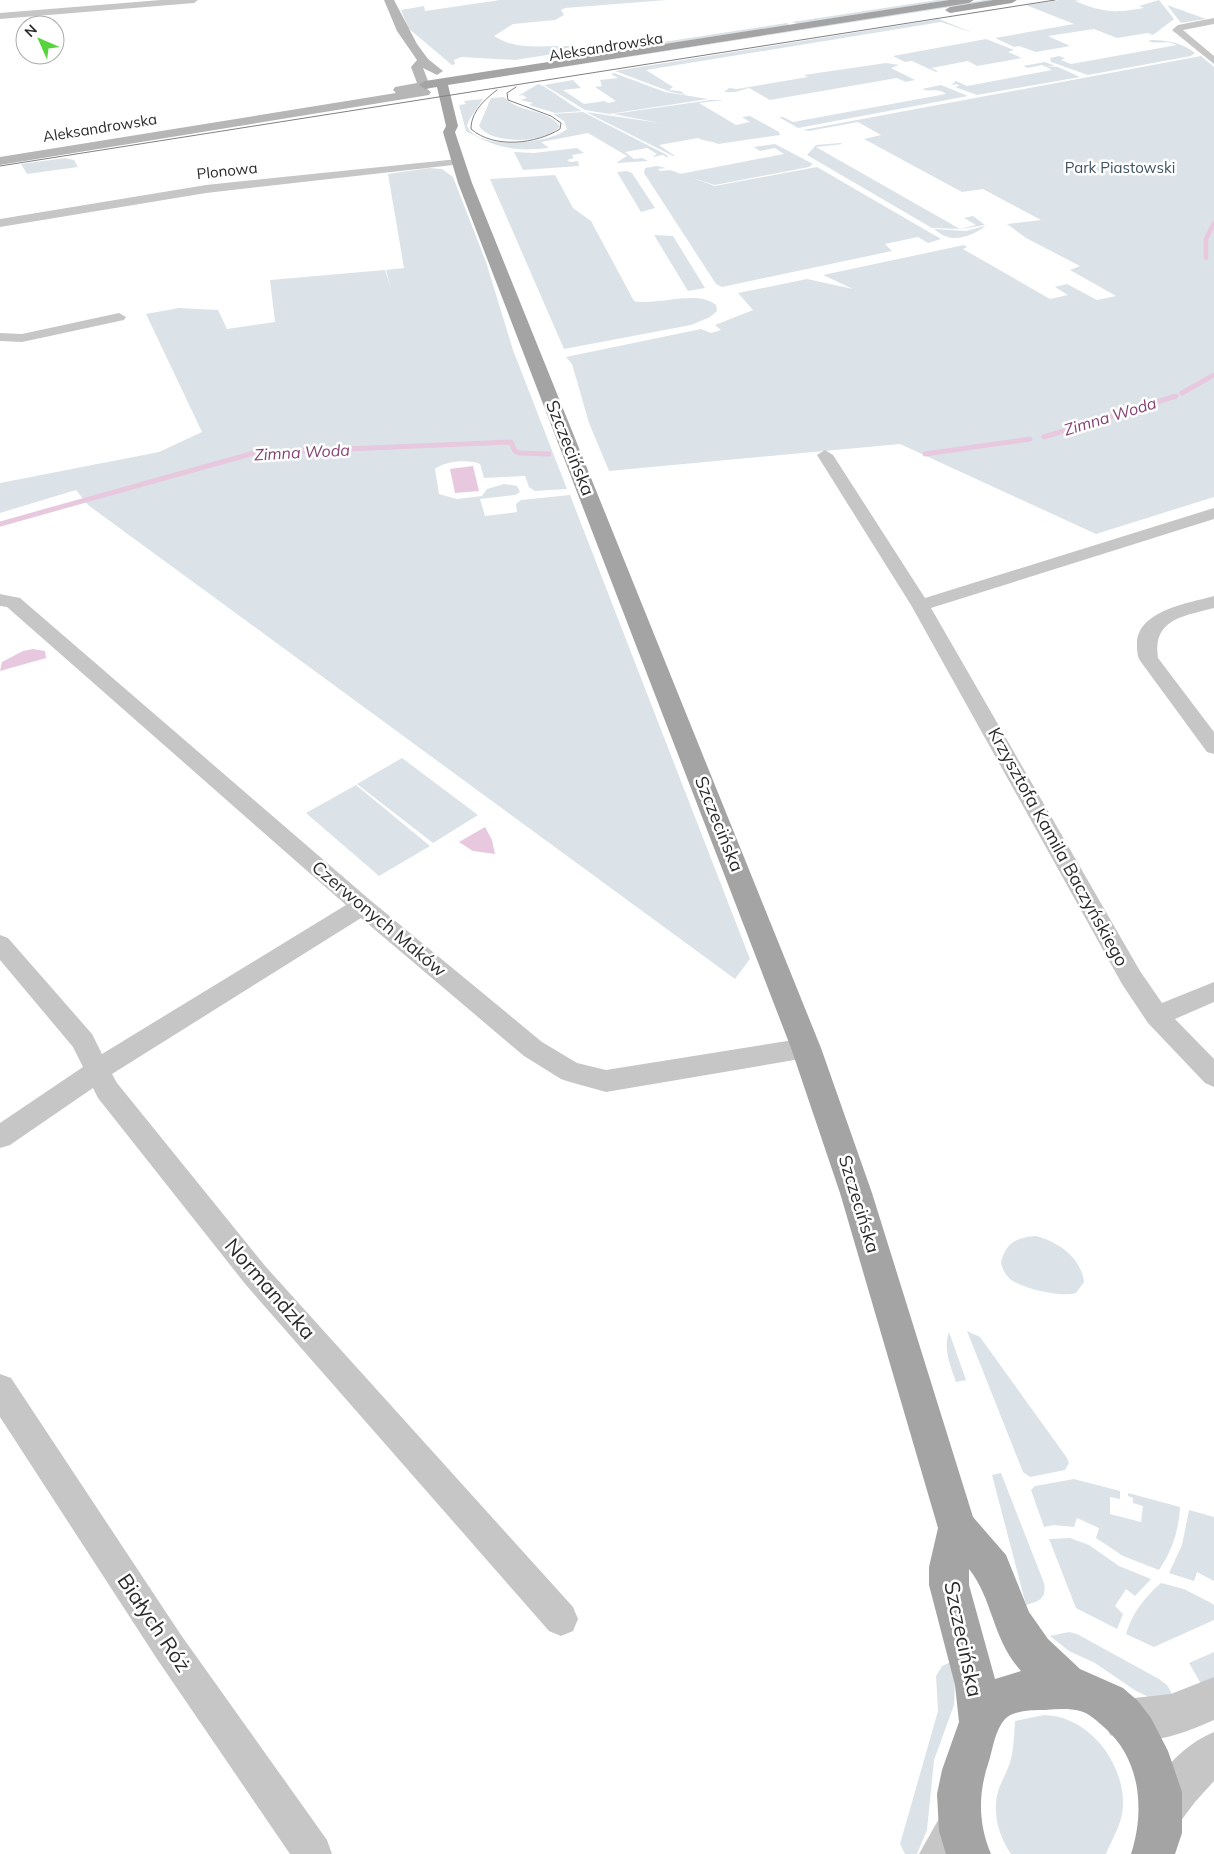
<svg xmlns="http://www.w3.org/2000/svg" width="1214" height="1854" font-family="Mulish,sans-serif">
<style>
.green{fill:#dbe3e9}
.water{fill:#e7c8de}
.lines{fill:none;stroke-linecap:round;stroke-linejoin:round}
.stream-far1{stroke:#e7c8de;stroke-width:4.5}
.stream{stroke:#e7c8de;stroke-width:5}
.minor{fill:#c6c6c6;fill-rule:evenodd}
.tertiary{fill:#c6c6c6;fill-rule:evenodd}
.secondary{fill:#b6b6b6;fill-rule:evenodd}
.primary{fill:#a4a4a4;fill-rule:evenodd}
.tram{stroke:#818181;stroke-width:1}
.labels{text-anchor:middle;stroke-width:5;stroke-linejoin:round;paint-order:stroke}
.far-street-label{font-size:15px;fill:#2c2c2c;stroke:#fff}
.far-park-label{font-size:15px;fill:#3e5363;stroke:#fff}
.far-water-label{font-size:16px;font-style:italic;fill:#864272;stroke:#fff}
.street-label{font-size:18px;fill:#2c2c2c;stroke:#fff}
.near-street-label{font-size:21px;fill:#2c2c2c;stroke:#fff}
</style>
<rect width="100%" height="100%" fill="#fff"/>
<path class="green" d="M500,0H667L565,8L561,10L564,15L555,20L513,24L494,36C520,53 550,43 579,47V50L515,60L461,57L454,60L455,64L452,65L408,28L401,10L424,6L425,11Z
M937,0H951L797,24L792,22Z
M984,0H996L526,73Z
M1059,0H1080L1075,1C1104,13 1114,13 1144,8L1139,6L1159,0L1174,19L1153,35L1148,33L1117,38L1094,29L1048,36L1070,46L1036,52L1019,46L1014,47L995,38L1074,24L1026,5Z
M1167,5L1206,19L1181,23Z
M939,19L973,33L941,22L646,70L673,87L669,90L680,91L686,95L671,92L615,71Z
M787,23L789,25L640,48L637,46Z
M986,39L1014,50L1008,52L1022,58L977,66L968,61L931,68L938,71L936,72L912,61L905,62L893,56Z
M1152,40C1168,40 1182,43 1195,53L1191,56L1088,75L1051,62L1050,58L1059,56L1065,58L1061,60L1071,64L1177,45C1166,39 1158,45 1148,41Z
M1201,56L1214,67V497L1096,534L900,444L609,471L589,423L572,364L566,357L701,329L711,333L721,330L715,325L753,310L738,293L807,279L853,289L823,275L964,245L967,247L963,249L1050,299L1068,295L1055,287L1067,284L1097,300L1116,296L1070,270L1080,266L1026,238L1007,224L1041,220L983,189L962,192L864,139L881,135L858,122L809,131L803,130Z
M1045,62L1055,66H1044L1058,67L1080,77L977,95L955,87L959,86L957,84L951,85L956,81L967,86L1052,70L1042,65L1028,68L1023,66Z
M886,63L899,65L891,68L915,80L906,82L897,78L770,100L749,88L735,92H724L729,88L737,89L808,77L804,75Z
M614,73L665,92L708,99L609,114L585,110L544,85L573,80L581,88L563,90L584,104L604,101L609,103L616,101L595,87L602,86L600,80L618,78L611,74Z
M538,84C548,87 570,105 582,111L555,113L529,105L533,103L520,100L527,98L523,95L518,96Z
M941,85L968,96L798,128L779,117H783L793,122L946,94C937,87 931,93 922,89Z
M504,97C518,113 546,108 560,126C548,144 491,145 479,126L491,98Z
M483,99L469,120L467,126C477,151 550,144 567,129L564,121L553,114L583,112L667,155L668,158L663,155L652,157L657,154L647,148L625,152L634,159L642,158L648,161L616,163L627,156L588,133L541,142L549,148C514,152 497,148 466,131L459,105L466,104L464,101Z
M711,100H724L699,103L736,125L750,122L742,117L750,116L779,132L780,135L718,144C710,140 705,142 698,138L659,145L675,156H673L586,112L660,123L613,114Z
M840,143L843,144L816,147L960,229L976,225L964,218L973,216L985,225L961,229L932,228L807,155L816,145Z
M775,144L813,164L809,167L715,185L680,174L784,154L775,148L760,151L754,147Z
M577,148L584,153L572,155L574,158L567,160L570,162L578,161L579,166L523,170L514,152L534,153Z
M65,158L74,160L78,167L27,174L21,164Z
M657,166L666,168L658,169L660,171L670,170L715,186L817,167L941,239L928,243L918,237L885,244L892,251L722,287L716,284L644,173L645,168Z
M429,168L442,169L453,177L486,262L513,350L567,489L535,491L529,487L525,476L484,478L480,464C470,459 444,461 435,469L439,494L457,499L482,496L487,489L504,484L517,486L520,492L515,495L480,499L485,516L517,512L516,504L521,500L570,495L750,959L735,979L88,505L76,490L0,513V483L159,452L202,432L146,314L179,308L218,310L227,329L275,322L270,280L385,270L391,289L386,270L404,268L388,174Z
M627,171L632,173L655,208L641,212L617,172Z
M555,175L573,208L591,221L634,301C657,306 698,289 716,305L717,311L710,317L691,325L564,349L490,179Z
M985,226C978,233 958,241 948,237C943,236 938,232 934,229L966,231Z
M654,235L673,236L705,288L688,291Z
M402,758L478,815L433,843L357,784Z
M356,785L430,846L379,876L306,813Z
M1036,1236C1058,1242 1081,1257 1084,1282L1076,1293C1063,1298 1021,1288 1010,1279C1005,1274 1002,1269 1001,1262C1006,1243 1017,1237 1036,1236Z
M967,1331L980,1337L1067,1458L1069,1463L1065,1470L1030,1477L1023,1472Z
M949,1332L966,1380L956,1382C950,1365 943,1349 949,1332Z
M1001,1473L1044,1583C1047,1599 1039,1601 1026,1605L992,1475Z
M1074,1479L1120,1491V1499L1110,1497V1514L1141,1522L1143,1506L1133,1503V1498L1128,1496V1493L1180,1507C1179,1530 1172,1551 1159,1570L1123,1556L1096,1538L1099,1528L1077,1518L1074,1527L1053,1525L1044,1527L1031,1490L1035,1486Z
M1189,1510L1214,1517V1581L1197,1572L1194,1581L1169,1573L1182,1545Z
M1070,1538L1089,1545L1119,1566L1151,1579L1135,1596L1126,1589L1115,1606L1123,1614L1117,1629L1076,1608L1049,1539Z
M1161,1583L1184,1589L1211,1603L1214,1605V1620L1154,1647L1126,1634C1132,1613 1145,1597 1161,1583Z
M1069,1632L1077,1634L1159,1679L1167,1685L1175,1699L1149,1697L1136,1691L1095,1663L1069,1651L1050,1636Z
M1214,1652V1684L1204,1689L1189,1663Z
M951,1662L955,1683L954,1705L934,1760L927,1830L917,1854H905L900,1844L938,1711L936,1676L942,1666Z
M1044,1715C1089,1716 1125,1763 1123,1807C1122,1824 1112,1839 1106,1854H1011C999,1837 992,1812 998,1792C1001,1781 1008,1771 1011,1759C1014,1747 1014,1734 1015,1721Z"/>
<path class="water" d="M473,466L479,491L455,493L450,469Z
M33,649L45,651L46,658L0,671L2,662L23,651Z
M485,827L492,840L495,854L473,851L459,842Z"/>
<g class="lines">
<path class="stream-far1" d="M1206,258V239L1214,223"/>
<path class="stream" d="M1182,393L1214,375
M1044,437L1176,396
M925,454L1030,439
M0,524L254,453L511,442L515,451L519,453L549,454"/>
<path class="minor" d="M161,0H198L194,3L0,19V13Z
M1214,18V24L1183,30L1214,56V64L1172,30L1178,25Z
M458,159L464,162L462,164L206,193L0,227V219L206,185Z
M119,313L126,317L124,320L22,342L0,341V333L22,334Z
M825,450L833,455L925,598L1214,508V519L931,608L1140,971L1162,1003L1214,982V1002L1175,1019L1214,1059V1087L1205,1083L1148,1023L1122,984L911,605L817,455Z
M0,594L20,598L370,900L542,1042L577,1063L606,1070L806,1038L815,1041L819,1048L815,1055L806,1058L606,1092L570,1082L561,1079L524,1056L361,918L112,1074L117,1083L266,1267L573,1607L578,1619L573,1631L561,1636L549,1631L246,1285L98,1098L93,1088L10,1145L0,1148V1123L83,1067L73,1047L0,960V935L8,938L92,1034L102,1054L346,905L7,607L0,606Z
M1214,596V608C1184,616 1152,619 1158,658L1214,732V754L1207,752L1141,662C1137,657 1137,650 1137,643C1138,610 1190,603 1214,596Z
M0,1374L11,1378L181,1635L327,1840L332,1854H290L157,1659L0,1417Z
M958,1802L971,1808L977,1821L960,1854H919L945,1808Z"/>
<path class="tertiary" d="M1214,1677V1720C1182,1734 1145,1749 1110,1735L1104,1720L1110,1705L1125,1699L1171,1694Z
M1214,1732V1781L1195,1802L1177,1826L1162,1833L1147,1826L1140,1811C1154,1778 1180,1746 1214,1732Z"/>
<path class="secondary" d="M384,0H394L417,44L428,59L443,71L437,75L423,68L430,86L427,89L431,92L429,95L0,165V157L396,93L393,90L395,87L417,83L411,67L417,60L397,31Z"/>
<path class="primary" d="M949,0H974L969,3L448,85L458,126L455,132L472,183L821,1048L872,1193L973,1517L1006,1555L1029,1612L1048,1639L1080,1669L1123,1688L1138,1701L1151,1718L1168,1751L1182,1792V1833L1175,1854H1131C1145,1811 1141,1760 1105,1728C1097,1721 1089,1713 1080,1711C1069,1708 1057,1709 1045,1710C1033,1710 1014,1710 1005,1719C995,1730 993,1748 989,1761C978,1793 978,1823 991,1854H946L939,1831L937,1794L942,1770L959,1722L955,1685L929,1585V1567L938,1528L840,1193L791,1048L458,183L443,132L446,126L437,87L425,89L419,85L425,81ZM969,1569C993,1599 992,1639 1021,1671L995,1679L969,1585Z
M993,0H1017L1012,3L950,13L945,10L950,7Z"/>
<path class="tram" d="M497,90C484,100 471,112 471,129C494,149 536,144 560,129L561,123L551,116L508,100L507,93L516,87
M0,166L1055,0"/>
</g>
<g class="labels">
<g class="far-street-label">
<text transform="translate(606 47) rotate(-9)" y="5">Aleksandrowska</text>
<text transform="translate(100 128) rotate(-9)" y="5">Aleksandrowska</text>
<text transform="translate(227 171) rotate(-6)" y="5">Plonowa</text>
</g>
<g class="far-park-label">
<text x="1120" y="173">Park Piastowski</text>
</g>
<g class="far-water-label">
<text transform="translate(1110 416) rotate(-17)" y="6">Zimna Woda</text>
<text transform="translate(302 452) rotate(-3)" y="6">Zimna Woda</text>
</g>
<g class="street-label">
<text transform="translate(570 448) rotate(68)" y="6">Szczecińska</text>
<text transform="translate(719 824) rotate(68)" y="6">Szczecińska</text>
<text transform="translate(1058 847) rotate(61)" y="6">Krzysztofa Kamila Baczyńskiego</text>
<text transform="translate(379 919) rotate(40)" y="6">Czerwonych Maków</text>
<text transform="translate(859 1204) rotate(73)" y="6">Szczecińska</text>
</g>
<g class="near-street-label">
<text transform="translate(270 1289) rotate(49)" y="7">Normandzka</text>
<text transform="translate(154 1623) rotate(56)" y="7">Białych Róż</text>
<text transform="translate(963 1639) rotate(78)" y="7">Szczecińska</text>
</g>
</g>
<g transform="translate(40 40) rotate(315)"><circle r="24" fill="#ffffff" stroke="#ababab"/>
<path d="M0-4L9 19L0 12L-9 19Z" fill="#57d43d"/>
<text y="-8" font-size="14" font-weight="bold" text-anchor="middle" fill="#2c2c2c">N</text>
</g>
</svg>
